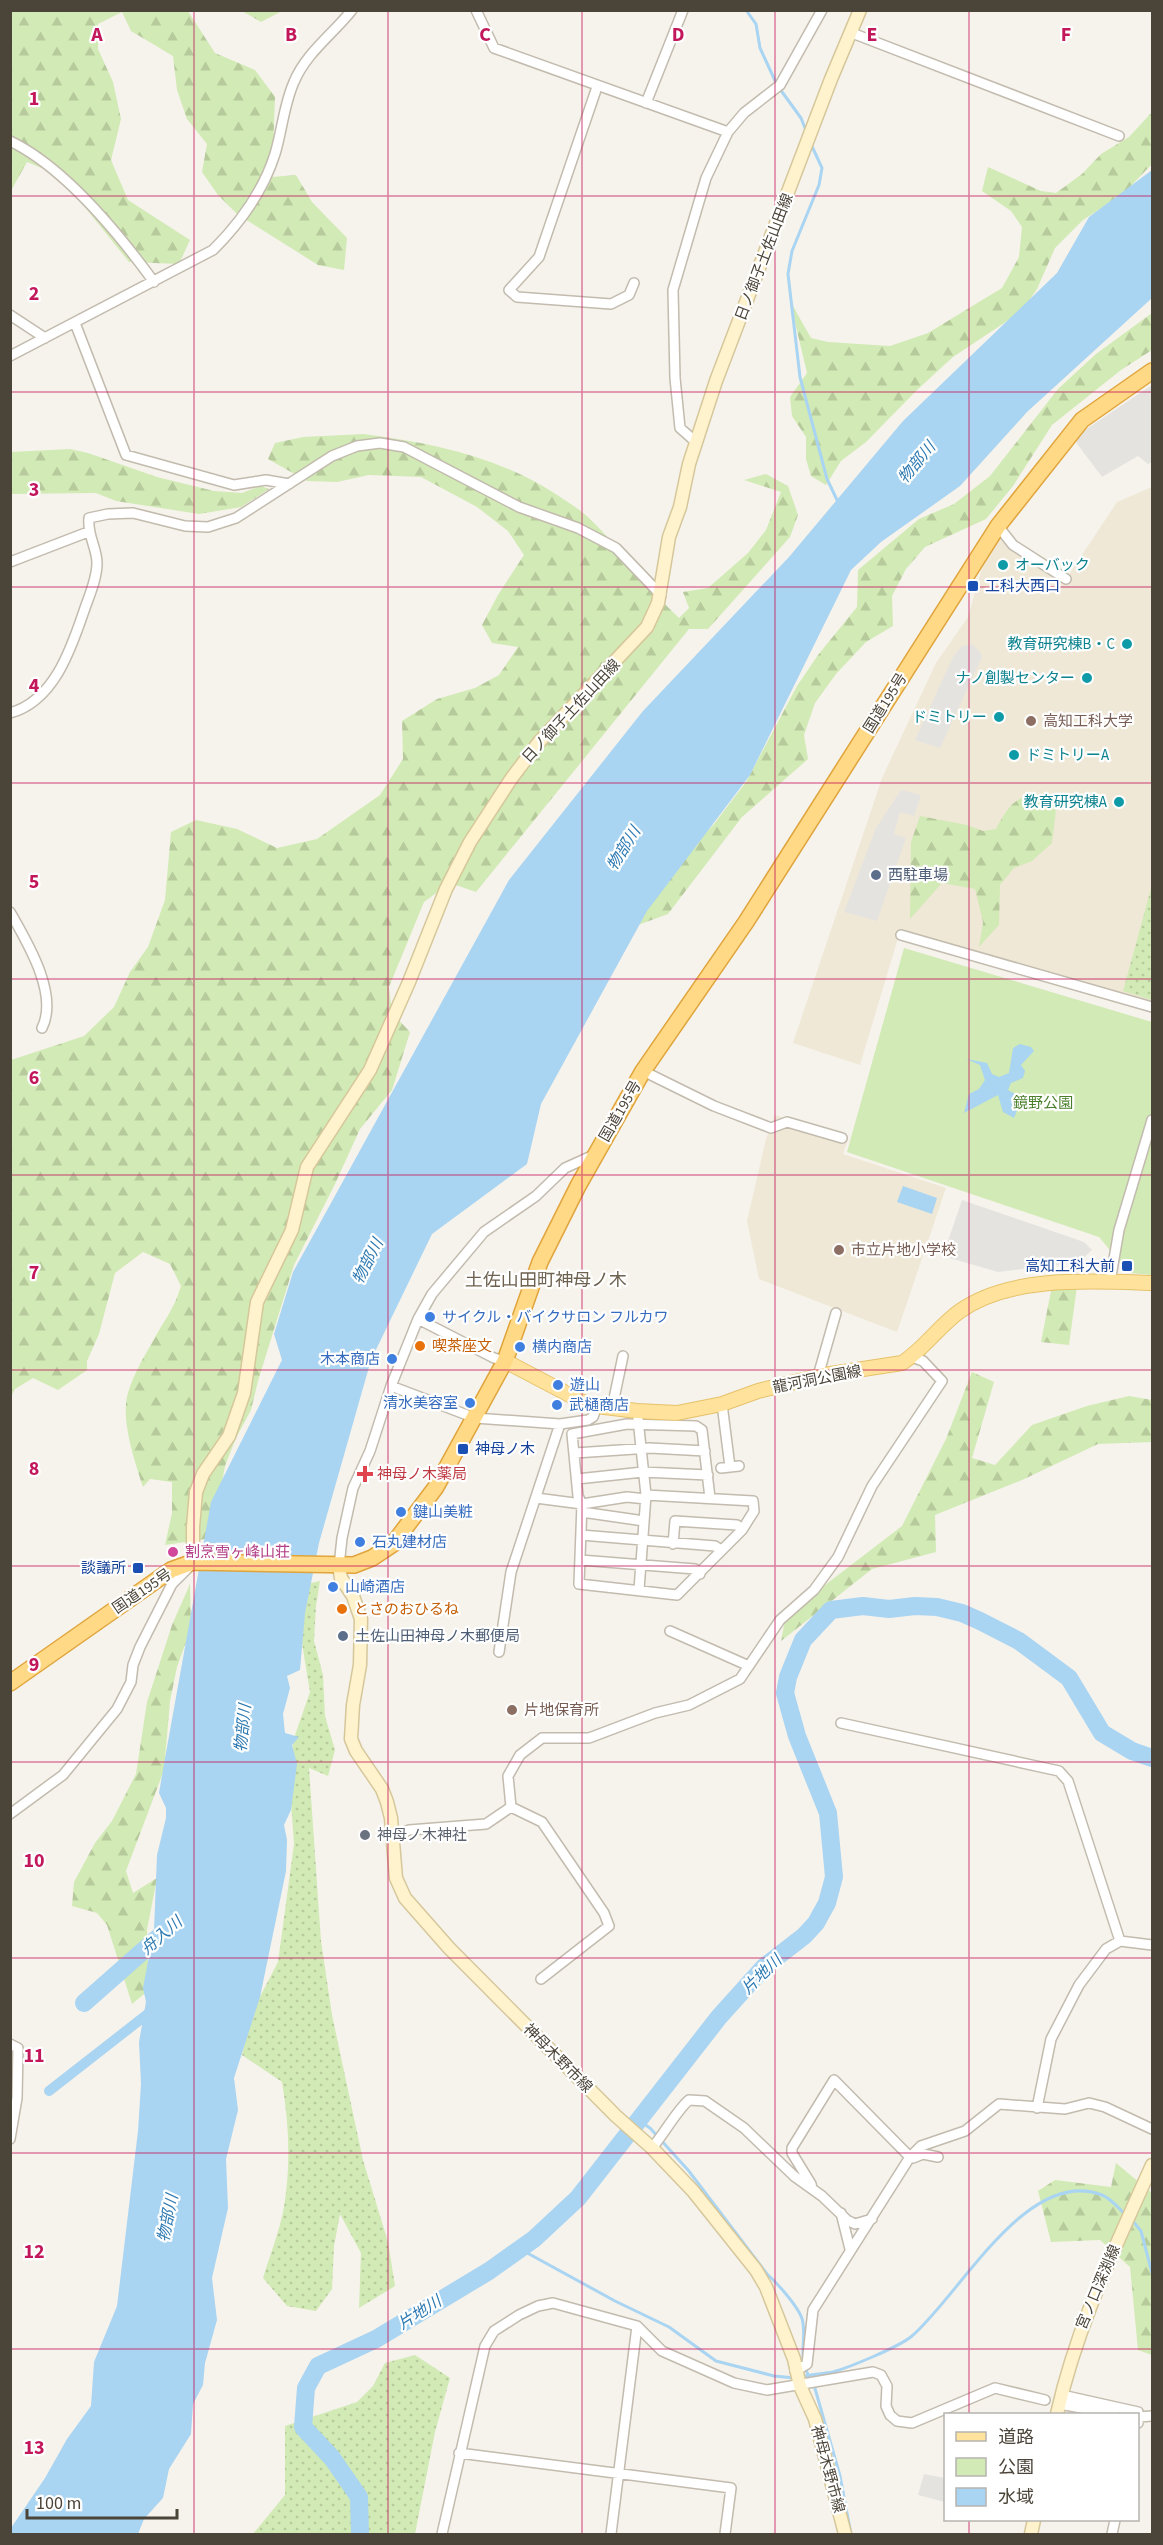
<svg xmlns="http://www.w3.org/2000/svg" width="1163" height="2545" font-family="'Source Sans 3','Noto Sans JP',sans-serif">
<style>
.education{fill:#efe8d6}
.grass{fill:url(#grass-dots)}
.forest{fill:url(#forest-firs)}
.park{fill:#d2eab5}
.parking{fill:#e5e3e0}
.water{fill:#a9d4f2}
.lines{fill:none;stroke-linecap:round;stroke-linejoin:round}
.stream{stroke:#a9d4f2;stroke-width:3}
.canal{stroke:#a9d4f2;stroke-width:10}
.river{stroke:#a9d4f2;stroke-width:18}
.minor-casing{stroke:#c2bbae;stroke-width:12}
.secondary-casing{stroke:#d6c79b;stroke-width:15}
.primary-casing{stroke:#e6c16a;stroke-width:16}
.trunk-casing{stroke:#e0a43c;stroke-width:18}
.minor{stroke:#fff;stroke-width:9}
.secondary{stroke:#fff3cd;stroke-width:12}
.primary{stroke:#ffe39c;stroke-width:14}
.trunk{stroke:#ffd985;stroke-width:15}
.grid{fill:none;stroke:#c2185b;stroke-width:1.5;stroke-opacity:0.55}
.culture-dot{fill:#0f9aa8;stroke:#fff;stroke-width:2}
.transit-dot{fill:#1a4fb4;stroke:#fff;stroke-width:2}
.education-dot{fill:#8d6e63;stroke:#fff;stroke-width:2}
.service-dot{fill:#5c6f8a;stroke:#fff;stroke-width:2}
.shop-dot{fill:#3f7fe0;stroke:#fff;stroke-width:2}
.food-dot{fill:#e8710a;stroke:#fff;stroke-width:2}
.health-dot{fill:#e0444e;stroke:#fff;stroke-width:2}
.hotel-dot{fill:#d1479c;stroke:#fff;stroke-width:2}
.worship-dot{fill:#6b7280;stroke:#fff;stroke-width:2}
.labels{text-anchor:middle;stroke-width:4.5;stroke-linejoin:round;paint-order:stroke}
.street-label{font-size:15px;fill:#4b4439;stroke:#fff}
.culture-label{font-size:15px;fill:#0d838f;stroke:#fff;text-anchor:end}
.transit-label{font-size:15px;fill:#164399;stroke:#fff;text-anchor:start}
.education-label{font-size:15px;fill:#785e54;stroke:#fff;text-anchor:start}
.service-label{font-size:15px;fill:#4e5e75;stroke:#fff;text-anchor:start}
.park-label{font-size:15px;fill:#4a7f2a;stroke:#fff}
.shop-label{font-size:15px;fill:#366cbe;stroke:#fff;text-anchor:start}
.food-label{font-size:15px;fill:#c56008;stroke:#fff;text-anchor:start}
.health-label{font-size:15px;fill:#be3a42;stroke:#fff;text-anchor:start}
.hotel-label{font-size:15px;fill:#b23c85;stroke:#fff;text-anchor:start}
.worship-label{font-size:15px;fill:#5b616d;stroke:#fff;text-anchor:start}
.water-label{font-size:16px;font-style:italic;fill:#2e7ab2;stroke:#fff}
.quarter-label{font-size:18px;fill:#6e6250;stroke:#fff}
.grid-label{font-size:20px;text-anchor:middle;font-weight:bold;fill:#c2185b;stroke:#fff;stroke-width:4.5;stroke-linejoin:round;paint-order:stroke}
</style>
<defs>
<pattern id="grass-dots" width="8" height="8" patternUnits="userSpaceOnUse" patternTransform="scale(1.5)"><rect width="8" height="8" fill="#d2eab5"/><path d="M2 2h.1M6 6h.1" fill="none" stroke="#b6ca9c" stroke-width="1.8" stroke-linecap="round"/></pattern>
<pattern id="forest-firs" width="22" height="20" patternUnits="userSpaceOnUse" patternTransform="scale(1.5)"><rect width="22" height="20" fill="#d2eab5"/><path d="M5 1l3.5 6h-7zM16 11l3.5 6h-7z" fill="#b6ca9c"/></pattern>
</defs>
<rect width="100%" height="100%" fill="#f6f3ec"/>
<path class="education" d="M1152,487V1012L898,938L860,1065L793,1043L882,778L936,663L968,617L981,571L998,535L1068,576L1117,502Z
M775,1115L848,1139L843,1154L946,1188L897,1332L759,1279L747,1221L766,1139Z"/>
<path class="grass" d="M1152,885V1000L1123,991Z
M320,1581L316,1606L314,1641L323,1675L325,1716L335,1750L328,1776L309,1768L321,1941L332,2015L363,2160L388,2242L395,2286L359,2308L361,2253L340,2214L334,2246L332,2289L316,2311L287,2306L263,2278C270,2255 280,2230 284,2207C291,2164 289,2124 282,2082L242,2055L252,2012L278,1962L294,1844L290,1789L293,1741L310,1692L300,1631L307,1584Z
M415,2355L450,2378L435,2432L415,2534H253L285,2495V2426L357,2402L373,2386L385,2363Z"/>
<path class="forest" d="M10,11H188L215,53L255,70L275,97L272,177L296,175L312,202L347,238L344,270L318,265L237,214L218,195L202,172L207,144L187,119L177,90L173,56L131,31L122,12L98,24V49L113,82L121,119L111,160L128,200L190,240L179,264L129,262L59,175L27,162L12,189L11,188Z
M242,11H282L261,22Z
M1152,112V164L1123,194L1083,220L1055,248L1037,289L1022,311L953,357L918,389L866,442L841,461L826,485L811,476L806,459V437L792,416L790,397L807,373L790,301L811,338L828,342L890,346L928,333L1002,288L1019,257L1022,227L1011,211L982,191L988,167L1041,191L1056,193L1082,174L1101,154L1129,137Z
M1152,313V350L1121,370L1052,425L1013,486L986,519L925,547L906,569L892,596L893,626L866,642L836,674L815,703L804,735L808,759L742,817L668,914L638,925L648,898L684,855L714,824L746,782L797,686L818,655L857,607L858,570L919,519L954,504L990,476L1058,389L1096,354Z
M364,434C432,443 496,456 554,493C566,501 580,509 591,520C622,550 647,588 679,618L689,608L683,592L708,588L748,553L766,530L781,492L744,480L766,474L788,486L798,515L790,537L708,629H689L476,892L450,883L424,902L389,987L392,1013L410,1032L392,1090L360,1129L335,1184L294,1265L258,1381L251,1410L236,1438L225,1466L212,1538L165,1545L172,1513V1482L150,1479L143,1487C135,1462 120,1419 128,1393C133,1375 145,1355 154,1339C165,1319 174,1309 181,1286L170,1264L143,1252L115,1273L99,1334L87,1361V1370L58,1390L33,1378L15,1389L11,1397V1060L84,1036L114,1007L130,972L148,947L165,900L171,832L196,820L237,829L277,848L317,839L380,795L403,759L402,721L437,699L475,688L499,675L518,647L492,643L482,625L498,595L524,555L508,531L477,507L421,477L369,475L337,482L307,481L268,459L275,443L303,437Z
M70,449L88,453L157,477L214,491L242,493L261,486L269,489L241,507L199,514L116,501L96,493L11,494V452Z
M1050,793L1056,810L1052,843L1032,861L1014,868L1000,885L999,925L979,947L983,922L975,889L942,883L910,919L911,842L920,816L967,825L983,831L996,829C1012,799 1017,796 1050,793Z
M1052,1286H1077L1069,1345L1041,1342Z
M972,1372L994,1382L972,1458L995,1465L1032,1425L1087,1406L1129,1396L1152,1400V1442L1098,1444L1022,1480L935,1515L936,1552L872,1569L781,1641L786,1615L902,1526L946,1439Z
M190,1584L191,1628L177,1667L170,1701L164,1770L126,1871L133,1893L157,1878L147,1930L149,1990L132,2004L107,1925L97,1913L72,1906L74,1882L95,1843L112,1821L136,1774L147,1702L172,1625Z
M1116,2163L1152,2193V2355L1138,2350L1130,2267L1100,2240L1051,2242L1038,2191L1055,2180L1111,2187Z"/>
<path class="park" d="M904,948L1152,1022V1275L1129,1273L1099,1237L847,1152Z"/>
<path class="parking" d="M1152,385V462L1148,464L1138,456L1102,477L1078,445L1076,441L1079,434Z
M972,644L980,652L982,657L940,748L915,740L953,657L962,646Z
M901,790L921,795L914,816L900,812L894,834L906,838L877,921L844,912L876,828Z
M962,1200L1084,1242L1092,1250L1079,1262L998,1272L943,1256Z
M924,2474L945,2478V2502L918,2495Z"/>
<path class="water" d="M1152,170V298L1027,412L960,486L881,542L851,570L750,775L647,911L541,1104L527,1164L432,1234L371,1360L319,1543L305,1613L300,1670L287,1676L290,1688L283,1714L285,1733L299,1737L292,1745L297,1764L291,1810L284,1825L287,1840L286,1871L260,1997L234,2078L238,2110L226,2159L228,2208L212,2278L217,2320L205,2363L203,2385L193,2404L191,2434L169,2469L163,2498L144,2519L138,2534H11V2528L45,2478L67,2439L91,2406L94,2362L117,2306L138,2131L141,2084L139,2042L146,2002L143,1988L154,1930L157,1855L166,1818V1808L159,1793L164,1764L211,1502L282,1360L274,1334L293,1272L509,880L643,711L789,557L903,421L1057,273L1089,217Z
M1020,1044L1031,1047L1034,1051L1021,1065L1025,1071L1023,1078L1011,1083L1008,1090L1022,1098L1014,1118L1003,1112L998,1095L964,1113L969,1094L979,1089L985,1080L980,1065L966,1059L987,1063L992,1074L999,1077L1009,1073L1013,1048Z
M903,1186L937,1198L932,1214L897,1202Z"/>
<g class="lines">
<path class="stream" d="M746,10L756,24L760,48L777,85L801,118L807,133
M810,142L822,168L819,185L792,251L788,274L800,377L827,479L838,502
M638,2120L650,2128L688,2170L767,2274C777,2283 802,2310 803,2323C806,2344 798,2356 809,2377
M1132,2220L1141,2231L1152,2273
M520,2249L615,2301L669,2327L716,2361L774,2376L795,2378
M802,2377C812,2374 823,2374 833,2372C850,2367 899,2347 912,2336C960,2295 1027,2166 1102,2195C1112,2199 1119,2209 1127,2216
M814,2385L840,2476L851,2534"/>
<path class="canal" d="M49,2091L154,2009"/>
<path class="river" d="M84,2003L169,1928
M360,2534L359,2497L332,2458L303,2427L306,2388L318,2366L376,2339L489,2271L534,2239L578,2198L719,2017L764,1967L804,1936L816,1923L827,1903L834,1877L828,1813L797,1736L785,1693L788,1677L803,1640L831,1610L863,1606L889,1609L915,1606L937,1607L962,1613L980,1621L1019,1641L1069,1678L1102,1733L1132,1751L1152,1758"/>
<g class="minor-casing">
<path id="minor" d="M476,10L494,48L728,132
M852,33L1119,136
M597,87L539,257L509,290L517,297L611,304L629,295L634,283
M646,103L683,10
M10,141C64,167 119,234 154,282
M10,315L45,338
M75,323L126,455L234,485L266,480L289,484
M10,356L213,250C241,222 263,192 275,154C282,131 284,104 294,82C306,53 333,34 352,10
M697,443L680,428L675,378L673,290L706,178L728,132L744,113L780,85L822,10
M998,526L1013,545L1066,579
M10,562L88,532
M10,713C55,701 72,646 85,608C90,594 97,578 97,563C97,548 87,535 89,518L108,514L133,513L185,526L208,527L236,518L332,456L357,446L380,443L404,447L519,507L578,528L616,548L661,595
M10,912C27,942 59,994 42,1028
M901,935L1152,1007
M643,1071L714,1106L771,1128L787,1122L842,1138
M1110,1282L1119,1230L1152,1120
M418,1319L494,1358L505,1361
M818,1376L836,1313
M391,1386L475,1418L560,1424L588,1420L593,1417L597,1406
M722,1404L730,1467
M612,1408L623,1356
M638,1419L646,1495L639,1590
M575,1453L650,1448L705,1451
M721,1468L739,1466
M577,1479L643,1472L708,1475
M646,1495L753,1501L754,1511L742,1530L677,1595L579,1584L582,1504L578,1496L572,1434L627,1424L696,1426L702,1430L710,1498
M536,1498L582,1504L627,1497L646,1499
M582,1512L644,1521
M581,1535L715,1546L721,1550
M673,1544L675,1521L737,1525L742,1530
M580,1560L695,1569L700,1574
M339,1566L342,1538L353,1488L370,1451L391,1386L418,1319L432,1294L484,1232L536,1196L565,1168L596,1154
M670,1631L749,1666
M499,1652L511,1572L560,1424
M841,1723L1059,1771L1068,1781L1120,1941
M511,1807L508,1776L520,1755L542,1738H589L655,1713L689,1705L740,1679L780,1620L814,1590L838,1557L872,1486L942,1381L923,1361L912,1357
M511,1807L542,1822L604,1913L609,1926L541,1979
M10,1814L63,1775L117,1709L131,1682L133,1665L140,1647L172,1584L190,1566
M392,1837L409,1830L486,1824L511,1807
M10,2044L18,2048L17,2098L10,2139
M1037,2108L1051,2039L1079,1985L1106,1949L1120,1941L1152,1945
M652,2148C664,2134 677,2110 689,2100L705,2101L744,2128L794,2176L822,2196L847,2220L855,2224L872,2219
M812,2189L811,2184L792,2153V2148L834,2080L910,2157L913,2158L923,2154L938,2157
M841,2213L850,2249
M795,2371L807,2364L813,2310L910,2157L921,2146L965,2131L999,2104L1065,2109L1089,2103L1105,2107L1152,2129
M1062,2395L1138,2412V2423
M1065,2405L1114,2414
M1138,2417L1152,2416
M459,2453L731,2488L725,2534
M442,2534L485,2346L494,2331L519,2315L538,2306L553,2303L637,2326L662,2351L734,2383L767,2390L873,2372L881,2375L887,2386L886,2406L890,2415L897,2421L912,2423L995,2388L1045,2400
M611,2534L637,2326
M1112,2534L1115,2520"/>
</g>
<g class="secondary-casing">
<path id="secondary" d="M193,1562V1527L196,1492L203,1474L229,1436L244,1393L257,1302L292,1230L307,1167L370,1070L409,982L446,889L470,842L511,779L539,742L647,627L658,603L669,537L680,507L689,464L716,381L831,79L860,10
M339,1566L341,1578L353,1596L361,1619L360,1665L353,1705L351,1739L356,1751L382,1789L387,1802L391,1818L396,1878L405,1898L449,1948L616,2116L652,2148L693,2191L756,2270L766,2287L794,2359L800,2386L815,2419L845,2534
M1057,2414C1077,2325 1115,2248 1152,2165
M1031,2534L1034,2520"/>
</g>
<g class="primary-casing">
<path id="primary" d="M505,1361L583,1402L597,1406L637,1411L677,1413L722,1404L758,1391L824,1375L902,1363C924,1349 939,1326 960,1311C1011,1275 1092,1281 1152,1283"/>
</g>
<g class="trunk-casing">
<path id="trunk" d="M10,1683L171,1570L193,1562L354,1565L372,1558L393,1544L436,1487L505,1361L540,1262L578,1186L643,1071L746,922L998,526L1082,420L1152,371"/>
</g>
<use href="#minor" class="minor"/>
<use href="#secondary" class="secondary"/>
<use href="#primary" class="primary"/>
<use href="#trunk" class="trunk"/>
</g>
<path class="grid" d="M194,10V2534M388,10V2534M582,10V2534M775,10V2534M969,10V2414M10,196H1152M10,392H1152M10,587H1152M10,783H1152M10,979H1152M10,1175H1152M10,1370H1152M10,1566H1152M10,1762H1152M10,1958H1152M10,2153H1152M10,2349H1152M969,2520V2534"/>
<g class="culture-dot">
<circle cx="1003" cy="565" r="6"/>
<circle cx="1127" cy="644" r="6"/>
<circle cx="1087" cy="678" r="6"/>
<circle cx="999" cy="717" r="6"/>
<circle cx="1014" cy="755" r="6"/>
<circle cx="1119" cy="802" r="6"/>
</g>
<g class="transit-dot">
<rect x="967" y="580" width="12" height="12" rx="3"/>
<rect x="1121" y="1260" width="12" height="12" rx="3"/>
<rect x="457" y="1443" width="12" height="12" rx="3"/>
<rect x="132" y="1562" width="12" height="12" rx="3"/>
</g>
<g class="education-dot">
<circle cx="1031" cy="721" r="6"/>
<circle cx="839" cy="1250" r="6"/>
<circle cx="512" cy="1710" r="6"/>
</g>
<g class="service-dot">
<circle cx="876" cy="875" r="6"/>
<circle cx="343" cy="1636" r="6"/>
</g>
<g class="shop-dot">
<circle cx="430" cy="1317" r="6"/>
<circle cx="520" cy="1347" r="6"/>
<circle cx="392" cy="1359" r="6"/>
<circle cx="558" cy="1385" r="6"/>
<circle cx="470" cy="1403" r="6"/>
<circle cx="557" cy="1405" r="6"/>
<circle cx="401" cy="1512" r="6"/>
<circle cx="360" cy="1542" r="6"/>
<circle cx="333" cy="1587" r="6"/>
</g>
<g class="food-dot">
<circle cx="420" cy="1346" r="6"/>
<circle cx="342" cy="1609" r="6"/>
</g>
<path class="health-dot" d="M362 1465h6v6h6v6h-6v6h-6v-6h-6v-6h6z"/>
<circle class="hotel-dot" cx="173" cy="1552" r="6"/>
<circle class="worship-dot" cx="365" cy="1835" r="6"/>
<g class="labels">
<g class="street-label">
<text transform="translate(764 257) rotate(-69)" y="5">日ノ御子土佐山田線</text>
<text transform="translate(885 703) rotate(-58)" y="5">国道195号</text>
<text transform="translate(571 711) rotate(-47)" y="5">日ノ御子土佐山田線</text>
<text transform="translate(620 1111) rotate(-60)" y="5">国道195号</text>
<text transform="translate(817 1379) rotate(-11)" y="5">龍河洞公園線</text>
<text transform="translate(142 1591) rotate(-34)" y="5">国道195号</text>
<text transform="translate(558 2058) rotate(45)" y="5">神母木野市線</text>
<text transform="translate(1098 2287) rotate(-67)" y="5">宮ノ口深渕線</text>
<text transform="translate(828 2469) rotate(75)" y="5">神母木野市線</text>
</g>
<g class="culture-label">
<text x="1015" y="570" text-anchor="start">オーバック</text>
<text x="1115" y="649">教育研究棟B・C</text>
<text x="1075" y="683">ナノ創製センター</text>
<text x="987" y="722">ドミトリー</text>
<text x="1026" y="760" text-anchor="start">ドミトリーA</text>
<text x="1107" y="807">教育研究棟A</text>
</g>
<g class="transit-label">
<text x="985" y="591">工科大西口</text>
<text x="1115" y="1271" text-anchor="end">高知工科大前</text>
<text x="475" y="1454">神母ノ木</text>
<text x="126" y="1573" text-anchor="end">談議所</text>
</g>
<g class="education-label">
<text x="1043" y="726">高知工科大学</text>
<text x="851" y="1255">市立片地小学校</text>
<text x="524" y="1715">片地保育所</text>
</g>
<g class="service-label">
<text x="888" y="880">西駐車場</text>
<text x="355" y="1641">土佐山田神母ノ木郵便局</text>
</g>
<g class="park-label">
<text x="1043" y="1108">鏡野公園</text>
</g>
<g class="shop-label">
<text x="442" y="1322">サイクル・バイクサロン フルカワ</text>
<text x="532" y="1352">横内商店</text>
<text x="380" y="1364" text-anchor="end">木本商店</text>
<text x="570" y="1390">遊山</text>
<text x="458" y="1408" text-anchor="end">清水美容室</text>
<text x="569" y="1410">武樋商店</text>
<text x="413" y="1517">鍵山美粧</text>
<text x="372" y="1547">石丸建材店</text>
<text x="345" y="1592">山崎酒店</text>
</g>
<g class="food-label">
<text x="432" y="1351">喫茶座文</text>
<text x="354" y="1614">とさのおひるね</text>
</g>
<g class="health-label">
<text x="377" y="1479">神母ノ木薬局</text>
</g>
<g class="hotel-label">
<text x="185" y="1557">割烹雪ヶ峰山荘</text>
</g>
<g class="worship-label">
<text x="377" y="1840">神母ノ木神社</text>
</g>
<g class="water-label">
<text transform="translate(916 462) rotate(-50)" y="6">物部川</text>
<text transform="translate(623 848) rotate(-58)" y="6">物部川</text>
<text transform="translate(367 1261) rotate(-63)" y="6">物部川</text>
<text transform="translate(242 1728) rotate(-84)" y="6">物部川</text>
<text transform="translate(161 1935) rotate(-41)" y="6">舟入川</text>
<text transform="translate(761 1974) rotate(-44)" y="6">片地川</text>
<text transform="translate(167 2218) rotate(-79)" y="6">物部川</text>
<text transform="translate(419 2312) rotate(-33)" y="6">片地川</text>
</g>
<g class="quarter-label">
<text x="546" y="1286">土佐山田町神母ノ木</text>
</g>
</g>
<g class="grid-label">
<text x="97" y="41">A</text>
<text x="291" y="41">B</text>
<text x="485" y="41">C</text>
<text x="678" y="41">D</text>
<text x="872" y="41">E</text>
<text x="1066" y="41">F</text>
<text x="34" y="105">1</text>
<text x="34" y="300">2</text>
<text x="34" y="496">3</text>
<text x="34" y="692">4</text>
<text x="34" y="888">5</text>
<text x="34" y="1084">6</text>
<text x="34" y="1279">7</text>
<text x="34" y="1475">8</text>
<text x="34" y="1671">9</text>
<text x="34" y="1867">10</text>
<text x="34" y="2062">11</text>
<text x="34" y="2258">12</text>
<text x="34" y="2454">13</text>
</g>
<rect width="1163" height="2545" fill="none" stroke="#4b4439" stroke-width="24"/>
<rect x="944" y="2413" width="195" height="108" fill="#ffffff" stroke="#b7b4b0" stroke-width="1.5"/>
<rect x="956" y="2432" width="30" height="9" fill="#ffe39c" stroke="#b7b4b0" stroke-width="1.5"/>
<text x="998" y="2443" font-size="18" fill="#4b4439">道路</text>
<rect x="956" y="2458" width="30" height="18" fill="#d2eab5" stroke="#b7b4b0" stroke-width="1.5"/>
<text x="998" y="2473" font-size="18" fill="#4b4439">公園</text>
<rect x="956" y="2488" width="30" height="18" fill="#a9d4f2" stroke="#b7b4b0" stroke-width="1.5"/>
<text x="998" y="2503" font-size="18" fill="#4b4439">水域</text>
<path d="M27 2509v9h150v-9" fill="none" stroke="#4b4439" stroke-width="3"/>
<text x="36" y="2509" font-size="18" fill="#4b4439" stroke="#ffffff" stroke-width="4.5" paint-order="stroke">100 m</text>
</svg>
